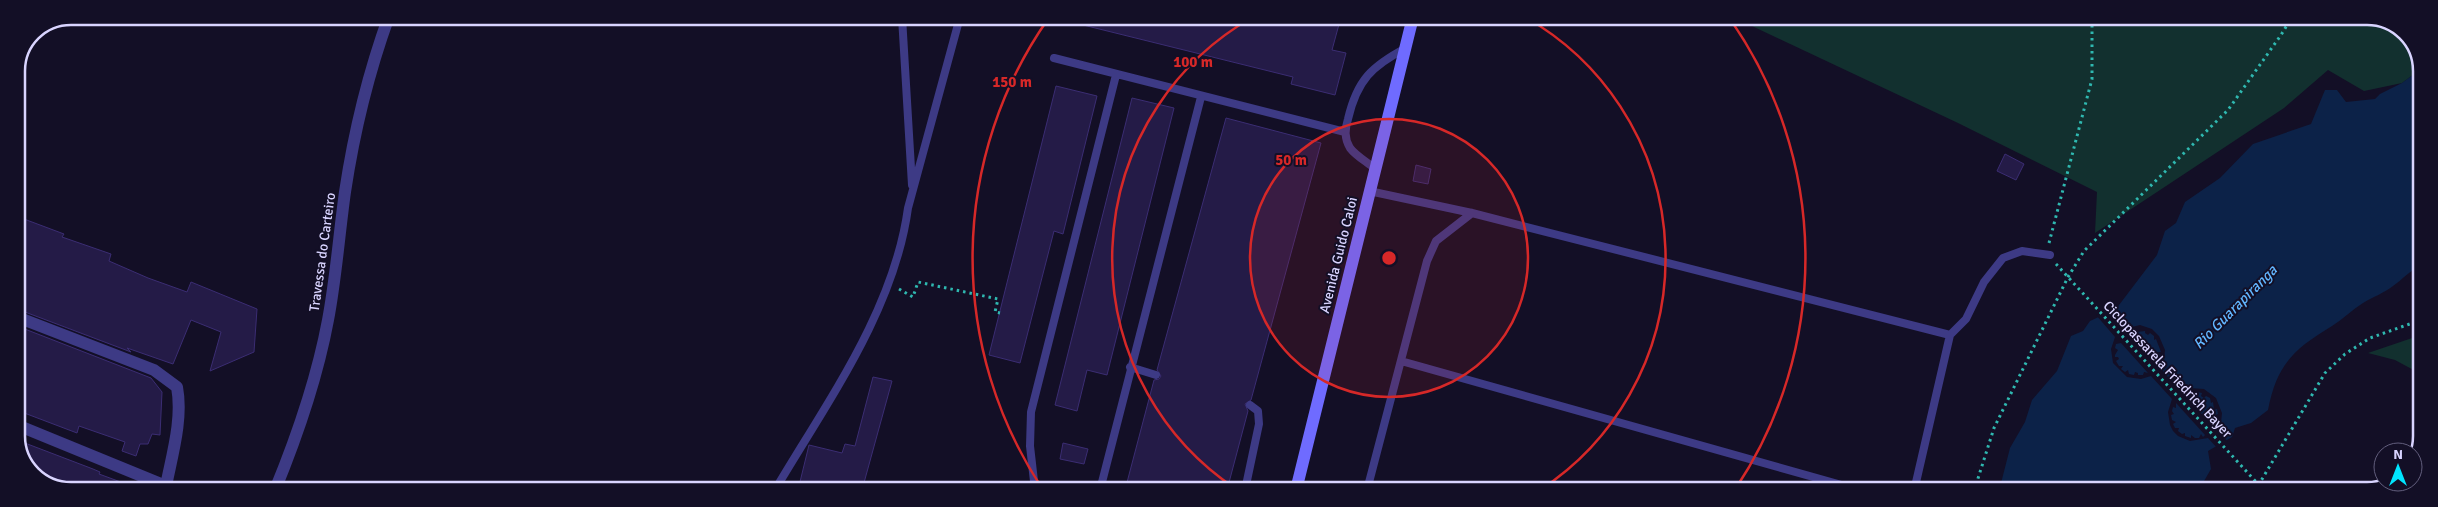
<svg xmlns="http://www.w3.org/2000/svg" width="2438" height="507" font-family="Signika,sans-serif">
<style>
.green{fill:#12302f}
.water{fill:#0c2248}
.pier{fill:#130f26;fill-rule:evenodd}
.building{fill:#241b47;stroke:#3b2d73}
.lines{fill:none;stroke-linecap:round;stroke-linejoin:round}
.path{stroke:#2fb8b0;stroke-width:3;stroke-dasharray:2.5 4;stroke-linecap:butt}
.lane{stroke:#3d3a85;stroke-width:8}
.street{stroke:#3d3a85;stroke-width:12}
.secondary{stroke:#6f6bff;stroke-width:12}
.ring{fill:none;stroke:#d62828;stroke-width:2.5}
.labels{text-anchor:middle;stroke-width:4;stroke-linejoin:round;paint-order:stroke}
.street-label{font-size:14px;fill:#d9d4ff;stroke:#130f26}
.water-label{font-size:15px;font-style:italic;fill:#62b6ff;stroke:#130f26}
.rim{fill:none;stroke:#d9d4ff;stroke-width:2.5}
.centre{fill:#d62828;stroke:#130f26;stroke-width:2.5}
.ring-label{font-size:15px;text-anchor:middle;font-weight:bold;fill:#d62828;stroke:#130f26;stroke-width:4;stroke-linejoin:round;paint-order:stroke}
</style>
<rect width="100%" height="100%" fill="#130f26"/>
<path class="green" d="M1733,17H2378L2408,35L2421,64V69L2402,83L2364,91L2328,70L2284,108L2095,233L2097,192L1958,123Z
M2421,335V374L2395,360L2368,353Z"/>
<path class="water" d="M2421,69V266C2410,270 2402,280 2393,286C2384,293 2373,297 2363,303C2352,310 2343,319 2332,326C2294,349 2277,364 2268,410L2251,423L2235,428L2232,437L2208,451L2211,469L2200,488L2203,491H1999L2010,448L2025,422L2032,400L2057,371L2071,336L2083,331L2090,321L2116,309L2157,255L2165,231L2176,223L2185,202L2220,178L2253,144L2311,124L2325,90H2337L2346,102L2375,99L2380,94L2402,83Z"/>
<path class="pier" d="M2106,310L2124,329L2140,325L2152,329L2159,336L2165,350L2164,360L2160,368L2181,392L2190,388L2204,389L2216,398L2222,413L2221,423L2217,430L2228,442L2217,448L2208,438L2190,441L2178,436L2173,431L2170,425L2168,412L2172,399L2151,376L2141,379L2127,377L2113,363L2111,349L2115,337L2096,315ZM2133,330H2137V332L2145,331V333L2148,335L2150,333L2154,336V340L2156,339L2161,352H2158L2161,356L2160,360L2156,361L2157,365L2127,333H2133ZM2121,343L2148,373L2144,372L2143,375H2138V373L2135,372L2134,375L2129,374L2128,370L2125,372L2121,369L2123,366H2119L2116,361L2119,359L2118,357H2115V355L2118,350L2115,348L2116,344ZM2191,392L2194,395H2197V392L2202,393L2201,396L2204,398L2206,396L2210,398L2211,403L2213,402L2214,410L2217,409L2218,414L2215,415L2217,419L2213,424L2214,427L2184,395H2190ZM2176,403L2205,435L2203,437L2201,434L2199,438H2195L2191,435V438L2185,436V433L2182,434L2178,431L2179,428H2175L2173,424L2176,422L2172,420L2171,415L2174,414L2172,411L2173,407L2176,408Z"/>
<path class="building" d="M1071,17H1341L1332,50L1346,53L1335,95L1291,84L1293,77L1071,22Z
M1056,86L1097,96L1063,234L1054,231L1020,363L989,355Z
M1132,98L1174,108L1107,375L1087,370L1077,411L1055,405Z
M1226,118L1321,143L1251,400L1245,404L1248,411L1227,490H1125L1154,380L1159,379L1161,376L1157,370Z
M2005,154L2024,164L2016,180L1997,171Z
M1416,165L1431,169L1428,184L1413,181Z
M16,216L64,234L62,237L111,254L109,261L148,278L187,292L191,282L257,309L254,352L210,371L221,332L191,320L173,364L127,348L131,352L17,309Z
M17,326L151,378L162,392L160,435L152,434L148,444H140L136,456L122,451L125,442L79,426L77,433L19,411L24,399L17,397Z
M873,377L892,381L862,490H798L809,445L842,453L845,444L855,446Z
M17,440L93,469L100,472L99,474L137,488V490H60L30,472Z
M1063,443L1088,449L1084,464L1060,459Z"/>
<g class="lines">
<path class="path" d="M2049,243L2092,79V17
M2056,264L2258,484
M899,289L913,297L918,282L998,299L995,312L1000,313
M1974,491L1994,428L2068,277L2084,251L2228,110L2281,35L2292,17
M2255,491L2325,373L2345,354L2370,338L2421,320"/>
<path class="lane" d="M902,17L912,185
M1054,58L1345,132
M1374,168C1367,162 1356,156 1350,148C1344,138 1345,129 1348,119C1357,80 1372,66 1406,48
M1369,191L1472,213L1950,335L1966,319L1984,282L2003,258L2022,251L2050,255
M1401,361L1863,491
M1130,367L1156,375
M775,490C827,402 894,311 908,208L960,17
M1035,490L1030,446L1031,412L1116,75
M1100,490L1201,97
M1245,490L1259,424L1258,411L1250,405
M1367,490L1427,261L1436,241L1472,213
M1914,491L1950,335"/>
<path class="street" d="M17,317L154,370L177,387C183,419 172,455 166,486L17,425
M275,490C298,434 317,379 328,320C336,278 339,235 345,192C354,132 368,74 389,16"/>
<path class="secondary" d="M1296,490L1413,17"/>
</g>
<circle cx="1389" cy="258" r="139" fill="#d62828" fill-opacity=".12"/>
<g class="ring">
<circle cx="1389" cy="258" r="139"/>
<path d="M1236 489A277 277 0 0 1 1253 17M1525 17A277 277 0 0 1 1540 490"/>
<path d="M1042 488A416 416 0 0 1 1048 19M1730 19A416 416 0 0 1 1736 488"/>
</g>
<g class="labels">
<g class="street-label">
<text transform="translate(322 252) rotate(-82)" y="5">Travessa do Carteiro</text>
<text transform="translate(1338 255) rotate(-76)" y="5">Avenida Guido Caloi</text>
<text transform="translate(2168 369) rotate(47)" y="5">Ciclopassarela Friedrich Bayer</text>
</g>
<g class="water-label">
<text transform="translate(2235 307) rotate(-45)" y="5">Rio Guarapiranga</text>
</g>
</g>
<path d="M0 0H2438V507H0ZM71 25H2367A46 46 0 0 1 2413 71V436A46 46 0 0 1 2367 482H71A46 46 0 0 1 25 436V71A46 46 0 0 1 71 25Z" fill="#130f26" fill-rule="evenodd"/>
<path class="rim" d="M71 25H2367A46 46 0 0 1 2413 71V436A46 46 0 0 1 2367 482H71A46 46 0 0 1 25 436V71A46 46 0 0 1 71 25Z"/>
<circle cx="1389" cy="258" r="8" class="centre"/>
<g class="ring-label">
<text x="1193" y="67">100 m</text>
<text x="1012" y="87">150 m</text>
<text x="1291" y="165">50 m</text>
</g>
<g transform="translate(2398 467)"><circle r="24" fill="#130f26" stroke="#625e7d"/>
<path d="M0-4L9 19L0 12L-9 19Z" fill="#00e5ff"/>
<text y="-8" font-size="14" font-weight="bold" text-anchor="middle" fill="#d9d4ff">N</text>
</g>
</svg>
